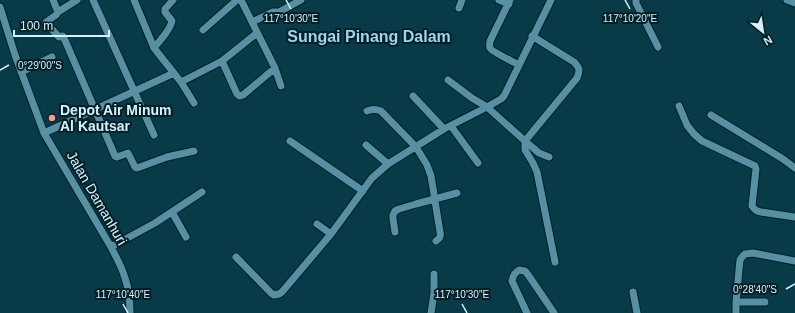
<svg xmlns="http://www.w3.org/2000/svg" width="795" height="313" font-family="Arial,sans-serif">
<style>
.lines{fill:none;stroke-linecap:round;stroke-linejoin:round}
.minor-casing{stroke:#012028;stroke-width:9}
.minor{stroke:#5690a2;stroke-width:7}
.ticks{fill:none;stroke:#d5f2fc;stroke-width:1.5}
.poi-dot{fill:#f39f83;stroke:#061f26;stroke-width:1.5}
.labels{text-anchor:middle;stroke-width:4;stroke-linejoin:round;paint-order:stroke}
.poi-label{font-size:14px;font-weight:bold;fill:#d5f2fc;stroke:#061f26;text-anchor:start}
.street-label{font-size:14px;fill:#d5f2fc;stroke:#061f26}
.quarter-label{font-size:16px;font-weight:bold;fill:#9bd7ea;stroke:#061f26}
.ticks-label{font-size:10px;text-anchor:middle;fill:#d5f2fc;stroke:#061f26;stroke-width:4;stroke-linejoin:round;paint-order:stroke}
</style>
<rect width="100%" height="100%" fill="#093a47"/>
<g class="lines">
<g class="minor-casing">
<path id="minor" d="M53,0L58,12L56,15L46,22V23L59,37L63,36L64,38L115,156L117,157L128,153L135,167L137,168L167,157L194,151
M93,0L154,135
M134,0L154,48L181,82L194,103
M241,0L275,68L281,86
M499,0L509,4
M510,0L490,41C490,43 489,46 490,48C492,52 514,62 519,65
M636,0V3L658,47
M787,0L795,3
M0,7L15,55L44,133L111,247C116,257 122,267 125,278C129,289 130,302 130,313
M459,8L462,0
M58,12L77,0
M252,22L273,12H279L301,0
M203,30L237,0
M532,36L574,62C580,68 580,71 577,78L525,141L539,153L549,157
M154,48C160,40 170,31 172,21L165,12V9L173,0
M222,61L237,94L240,96L243,95L275,68
M21,72L52,57
M448,80L472,98L487,107L525,141V150L533,163L537,172L555,262
M181,82L222,61L257,33
M413,96L444,129
M679,106L687,125L694,134L702,141L755,166L756,169L752,206C755,210 756,211 761,212L795,217
M367,111C372,109 376,109 381,111L416,147L427,165L431,176L440,232C441,237 440,238 436,241
M711,115L783,159L795,168
M451,126L478,163
M44,133L174,73
M290,141L363,191
M366,145L388,164
M172,212L186,237
M317,224L331,234
M395,232L393,219V215L395,211L399,209L416,204L457,193
M111,247L155,223L202,192
M236,257L271,293L274,295L279,294L282,292L331,234L372,178L388,164L444,129L487,107L501,99L504,96L551,0
M633,292L637,313
M736,302H765
M431,313L434,293V274
M527,313L512,281C513,275 515,273 519,270L525,271L529,276L554,313
M736,313V302L739,270L740,260L742,257L745,254L753,253L795,261"/>
</g>
<use href="#minor" class="minor"/>
</g>
<path class="ticks" d="M286,0L291,9M625,0L630,9M0,70L9,65M786,289L795,284M123,304L128,313M462,304L467,313"/>
<circle class="poi-dot" cx="52" cy="118" r="4"/>
<g class="labels">
<g class="poi-label">
<text x="60" y="115">Depot Air Minum<tspan x="60" dy="16">Al Kautsar</tspan></text>
</g>
<g class="street-label">
<text transform="translate(97 198) rotate(60)" y="5">Jalan Damanhuri</text>
</g>
<g class="quarter-label">
<text x="369" y="42">Sungai Pinang Dalam</text>
</g>
</g>
<g class="ticks-label">
<text x="291" y="22">117°10'30"E</text>
<text x="630" y="22">117°10'20"E</text>
<text x="40" y="69">0°29'00"S</text>
<text x="755" y="293">0°28'40"S</text>
<text x="123" y="298">117°10'40"E</text>
<text x="462" y="298">117°10'30"E</text>
</g>
<g transform="translate(763 32) rotate(150)" stroke="#061f26" stroke-width="3" paint-order="stroke">
<path d="M0-3L7 15L0 10L-7 15Z" fill="#d5f2fc"/>
<text y="-6" font-size="11" font-weight="bold" text-anchor="middle" fill="#d5f2fc">N</text>
</g>
<path d="M14 30v6h95v-6" fill="none" stroke="#d5f2fc" stroke-width="2"/>
<text x="20" y="30" font-size="12" fill="#d5f2fc" stroke="#061f26" stroke-width="3" paint-order="stroke">100 m</text>
</svg>
